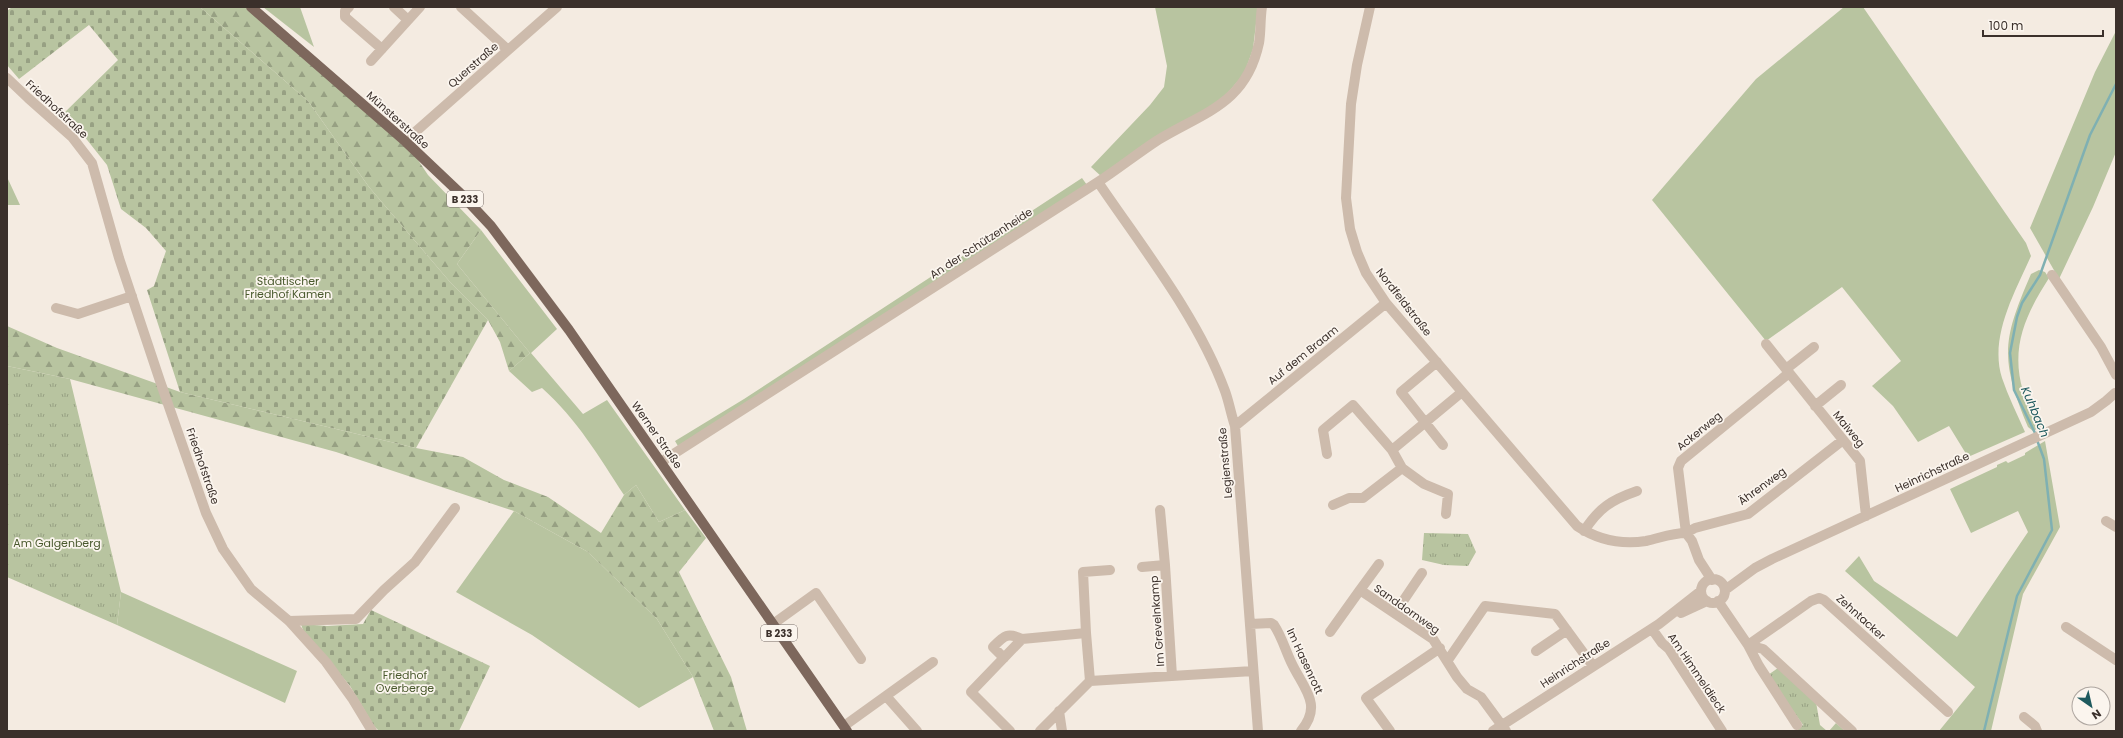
<svg xmlns="http://www.w3.org/2000/svg" width="2123" height="738" font-family="Poppins,sans-serif">
<style>
.grass{fill:#b8c4a0}
.forest{fill:url(#forest-firs)}
.cemetery{fill:url(#cemetery-stones)}
.park{fill:url(#park-tufts)}
.lines{fill:none;stroke-linecap:round;stroke-linejoin:round}
.stream{stroke:#7fb0b2;stroke-width:2.5}
.minor{stroke:#cdbbac;stroke-width:10}
.major{stroke:#7d675c;stroke-width:10}
.labels{text-anchor:middle;stroke-width:3.5;stroke-linejoin:round;paint-order:stroke}
.shield{fill:#fbf5ee;stroke:#756b66;stroke-width:1}
.shield-label{font-size:10px;font-weight:bold;fill:#3b302b}
.street-label{font-size:11px;fill:#3b302b;stroke:#fbf5ee}
.park-label{font-size:11px;fill:#4a5a2e;stroke:#fbf5ee}
.water-label{font-size:12px;font-style:italic;fill:#1f5a5e;stroke:#fbf5ee}
</style>
<defs>
<pattern id="forest-firs" width="22" height="20" patternUnits="userSpaceOnUse"><rect width="22" height="20" fill="#b8c4a0"/><path d="M5 1l3.5 6h-7zM16 11l3.5 6h-7z" fill="#97a083"/></pattern>
<pattern id="cemetery-stones" width="16" height="16" patternUnits="userSpaceOnUse"><rect width="16" height="16" fill="#b8c4a0"/><path d="M2 7V4a2 2 0 0 1 4 0v3zM10 15v-3a2 2 0 0 1 4 0v3z" fill="#97a083"/></pattern>
<pattern id="park-tufts" width="24" height="20" patternUnits="userSpaceOnUse"><rect width="24" height="20" fill="#b8c4a0"/><path d="M3 7l-1-3M5 7V3M7 7l1-3M15 17l-1-3M17 17v-4M19 17l1-3" fill="none" stroke="#97a083"/></pattern>
</defs>
<rect width="100%" height="100%" fill="#f4ebe1"/>
<path class="grass" d="M263,7H300L314,47Z
M1155,7H1258L1253,49L1244,74L1219,103L1102,177L1091,167L1150,105L1164,87L1167,66Z
M1844,7H1863L2026,243L2031,256C2015,292 1989,337 2002,378C2008,396 2017,414 2025,432L1968,457L1949,426L1918,442L1893,406L1872,386L1901,361L1842,287L1766,341L1652,200L1756,79Z
M2116,31V152L2093,207L2059,279L2030,228L2095,72Z
M7,177L20,205H7Z
M1082,178L1087,185L678,446L675,441L744,399Z
M481,230L557,329L531,353L583,414L607,400L685,510L659,522L636,485L624,495C599,457 577,419 542,388L532,392L509,371L530,353L457,264Z
M2039,270L2045,272L2049,278C2026,314 2010,347 2023,391C2027,403 2036,415 2042,426L2033,431L2028,427C2000,359 2002,341 2031,274Z
M2045,441L2060,527L2023,594L1991,731H1939L1975,687L1845,571L1859,556L1874,581L1957,637L2028,532L2018,511L1971,533L1950,489L1997,467V465L2006,461L2008,463L2025,455V453Z
M514,511L588,552L657,619L693,677L639,708L532,635L456,592Z
M121,592L297,671L285,703L117,625Z"/>
<path class="forest" d="M200,7H245L408,145L428,175L481,230L457,264L530,353L509,371L500,342L488,320L450,282L369,187L308,101Z
M7,326L57,348L180,392L416,448L463,457L504,480L548,497L601,533L624,495L636,485L659,522L685,510L706,538L679,572L731,677L747,731H714L693,677L657,619L588,552L514,511L336,452L70,379L7,366Z"/>
<path class="cemetery" d="M12,7H200L308,101L369,187L450,282L488,320L416,448L180,392L147,290L154,286L166,251L146,228L121,209L107,165L80,131L61,116L118,60L89,25L19,79L7,65V11Z
M371,610L490,666L459,731H379L374,726L350,686L303,630L301,624L327,626L363,624Z"/>
<path class="park" d="M7,366L70,379L121,592L117,625L7,577Z
M1424,533L1468,534L1476,552L1468,566L1444,565L1422,560Z
M1778,668L1816,702L1820,725L1827,731H1796L1803,725L1768,675Z
M1836,723L1845,731H1829Z"/>
<g class="lines">
<path class="stream" d="M2036,435L2014,390L2010,353L2017,317L2022,303L2040,275L2090,135L2116,84
M1984,731L2017,596L2052,530L2044,459L2037,440"/>
<path class="minor" d="M349,7L345,11V17L382,49
M394,7L408,20
M461,7L508,50
M1370,7L1357,65L1351,104L1346,198L1350,229L1357,252L1366,273L1386,303L1577,526C1598,540 1620,545 1646,541C1660,538 1672,533 1686,533L1692,541L1699,560L1712,580
M371,61L420,7
M7,78L28,98L72,137L92,163L119,258L160,381L206,513L223,549L251,589L289,621L326,662L352,698L372,731
M405,141L557,7
M1098,182C1142,247 1198,317 1225,391C1229,402 1231,414 1235,426L1258,731
M2052,275L2101,347L2116,375
M56,308L78,314L132,296
M1766,344L1860,461L1866,516
M1437,362L1401,392L1443,445
M1786,369L1814,347
M1815,406L1841,385
M1235,426L1386,303
M1392,450L1462,392
M1327,454L1323,430L1353,405L1392,450L1402,468L1424,484L1448,494L1446,514
M661,462L1098,182C1118,169 1138,153 1158,140C1204,112 1246,104 1259,43C1261,32 1260,19 1262,7
M1333,505L1349,498H1363L1402,468
M1160,510L1165,565
M2106,521L2116,527
M1584,531C1599,508 1611,500 1637,491
M1686,533L1678,468L1681,461L1789,373
M1686,533L1695,528L1748,514L1843,440
M1142,567L1165,565L1172,676
M1701 591a12 12 0 1 1 24 0a12 12 0 1 1-24 0Z
M1360,590L1379,564
M1725,590L1755,568L1772,559L2091,412L2106,401L2115,393
M1718,601L1748,645L1811,601L1819,598L1824,600L1948,712
M1395,613L1422,573
M1681,613L1707,601
M289,621L356,619L384,590L415,562L455,508
M773,624L816,593L861,659
M1250,624L1271,623L1274,625C1282,637 1286,652 1292,664C1304,689 1323,705 1301,731
M2066,627L2116,660
M1652,629L1662,643L1669,649L1722,731
M1330,632L1360,590L1433,639L1457,677L1467,689L1481,697L1506,731
M1086,633L1090,681
M1536,651L1567,630
M1004,658L993,647C1004,636 1007,632 1022,639
M1448,660L1485,606L1555,614L1593,666
M886,696L917,731
M1059,711L1062,731
M2024,717L2035,726L2037,731
M1797,725L1759,666L1748,645L1763,649L1852,731
M844,726L933,662
M1010,731L971,692L1022,639L1086,633L1083,572L1110,570
M1040,731L1090,681L1253,671
M1390,731L1366,698L1440,648
M1493,731L1659,624L1701,591"/>
<path class="major" d="M251,7L405,141L462,195L491,226L569,330L847,731"/>
</g>
<g class="labels">
<g class="shield">
<rect x="447" y="191" width="36" height="16" rx="3"/>
<rect x="761" y="625" width="36" height="16" rx="3"/>
</g>
<g class="shield-label">
<text x="465" y="203">B 233</text>
<text x="779" y="637">B 233</text>
</g>
<g class="street-label">
<text transform="translate(473 65) rotate(-41)" y="4">Querstraße</text>
<text transform="translate(57 109) rotate(43)" y="4">Friedhofstraße</text>
<text transform="translate(398 120) rotate(42)" y="4">Münsterstraße</text>
<text transform="translate(981 243) rotate(-33)" y="4">An der Schützenheide</text>
<text transform="translate(1404 302) rotate(52)" y="4">Nordfeldstraße</text>
<text transform="translate(1303 355) rotate(-39)" y="4">Auf dem Braam</text>
<text transform="translate(1849 429) rotate(51)" y="4">Maiweg</text>
<text transform="translate(1699 431) rotate(-39)" y="4">Ackerweg</text>
<text transform="translate(657 435) rotate(55)" y="4">Werner Straße</text>
<text transform="translate(1225 463) rotate(-95)" y="4">Legienstraße</text>
<text transform="translate(203 466) rotate(71)" y="4">Friedhofstraße</text>
<text transform="translate(1932 472) rotate(-25)" y="4">Heinrichstraße</text>
<text transform="translate(1762 486) rotate(-36)" y="4">Ährenweg</text>
<text transform="translate(1407 609) rotate(35)" y="4">Sanddornweg</text>
<text transform="translate(1861 617) rotate(42)" y="4">Zehntacker</text>
<text transform="translate(1157 621) rotate(-94)" y="4">Im Grevelnkamp</text>
<text transform="translate(1305 661) rotate(65)" y="4">Im Hasenrott</text>
<text transform="translate(1575 663) rotate(-33)" y="4">Heinrichstraße</text>
<text transform="translate(1697 673) rotate(56)" y="4">Am Himmeldieck</text>
</g>
<g class="park-label">
<text x="288" y="285">Städtischer<tspan x="288" dy="13">Friedhof Kamen</tspan></text>
<text x="57" y="547">Am Galgenberg</text>
<text x="405" y="679">Friedhof<tspan x="405" dy="13">Overberge</tspan></text>
</g>
<g class="water-label">
<text transform="translate(2035 412) rotate(67)" y="4">Kuhbach</text>
</g>
</g>
<rect width="2123" height="738" fill="none" stroke="#3b302b" stroke-width="16"/>
<g transform="translate(2091 706) rotate(146)"><circle r="19" fill="#fbf5ee" stroke="#aea6a0"/>
<path d="M0-3L7 15L0 10L-7 15Z" fill="#1f5a5e"/>
<text y="-6" font-size="11" font-weight="bold" text-anchor="middle" fill="#3b302b">N</text>
</g>
<path d="M1983 30v6h120v-6" fill="none" stroke="#3b302b" stroke-width="2"/>
<text x="1989" y="30" font-size="12" fill="#3b302b" stroke="#fbf5ee" stroke-width="3" paint-order="stroke">100 m</text>
</svg>
